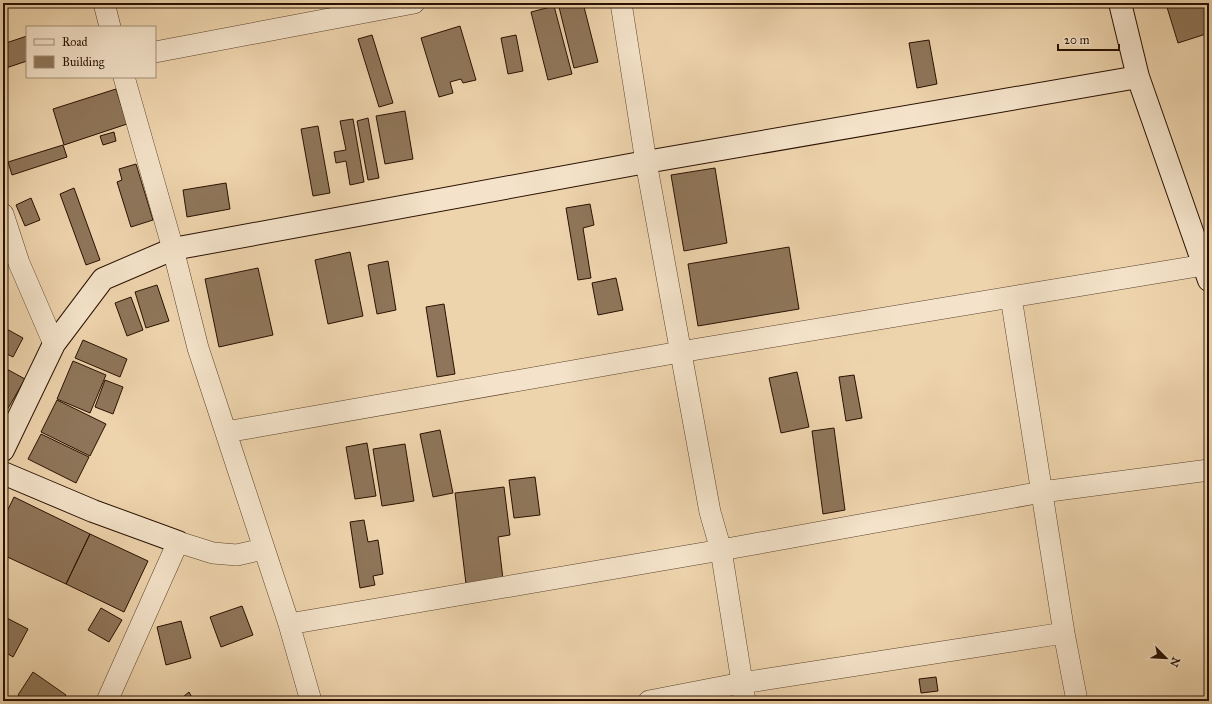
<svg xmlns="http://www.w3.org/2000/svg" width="1212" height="704" font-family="'IM FELL Great Primer',serif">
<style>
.building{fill:#8f765a;stroke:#291100}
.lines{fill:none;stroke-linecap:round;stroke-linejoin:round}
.street-casing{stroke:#5a422b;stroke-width:22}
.secondary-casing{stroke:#291100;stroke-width:24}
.street{stroke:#f4e3ca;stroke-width:21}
.secondary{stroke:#f4e3ca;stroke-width:22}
</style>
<rect width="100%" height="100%" fill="#eed4ad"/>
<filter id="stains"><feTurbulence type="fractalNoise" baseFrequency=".005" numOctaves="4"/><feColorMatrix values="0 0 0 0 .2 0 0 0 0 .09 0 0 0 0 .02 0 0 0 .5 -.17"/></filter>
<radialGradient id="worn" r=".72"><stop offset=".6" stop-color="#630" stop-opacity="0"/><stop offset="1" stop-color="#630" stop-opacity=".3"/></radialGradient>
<path class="building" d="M558,3H583L598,62L574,68Z
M1170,3H1209V33L1178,43L1166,4Z
M554,6L572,74L548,80L531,12Z
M460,26L476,80L463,83L461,79L450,82L453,93L439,97L421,38Z
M372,35L393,103L379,107L358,39Z
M516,35L523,71L508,74L501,38Z
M27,36V61L3,69V44Z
M929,40L937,84L917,88L909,43Z
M116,89L127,124L64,145L53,109Z
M405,111L413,159L385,164L376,116Z
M368,118L379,178L368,180L357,121Z
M353,119L364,182L350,185L346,161L336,163L334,152L346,150L340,121Z
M318,126L330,193L313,196L301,129Z
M114,132L116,141L103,145L100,136Z
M63,145L67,157L12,175L8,162Z
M136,164L153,220L131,227L117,182L122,180L119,169Z
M715,168L727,243L684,251L671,175Z
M226,183L230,209L187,217L183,190Z
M74,188L100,260L86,265L60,194Z
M31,198L40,220L25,226L16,205Z
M590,204L594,225L583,228L591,278L578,280L566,208Z
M789,247L799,309L698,326L688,264Z
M350,252L363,316L328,324L315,260Z
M388,261L396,310L377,314L368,265Z
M258,268L273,335L219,347L205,279Z
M616,278L623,310L598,315L592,283Z
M157,285L169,321L146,328L135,292Z
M131,297L143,330L127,336L115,303Z
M444,304L455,374L437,377L426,307Z
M3,327L23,338L13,357L3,352Z
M83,340L127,359L120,377L75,358Z
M73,361L106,375L90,413L57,399Z
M3,367L25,379L3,417Z
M797,372L809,427L781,433L769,378Z
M854,375L862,418L846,421L839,377Z
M105,380L123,387L113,414L95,407Z
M57,400L106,424L90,456L41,432Z
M834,428L845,510L823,514L812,431Z
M440,430L453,493L433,497L420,434Z
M41,434L89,457L76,483L28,459Z
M367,443L376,496L355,499L346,447Z
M405,444L414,501L382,506L373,449Z
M535,477L540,515L514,518L509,480Z
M504,487L510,535L498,537L503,579L466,584L455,493Z
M14,497L90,534L66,584L3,555V520Z
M364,520L368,542L378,540L383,574L373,576L375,585L360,588L350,522Z
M90,534L148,561L124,612L66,584Z
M242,606L253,635L221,647L210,617Z
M101,608L122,620L109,642L88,630Z
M3,616L28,629L13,657L3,651Z
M181,621L191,658L166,665L157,627Z
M33,672L66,695L62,701H27L18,695Z
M936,677L938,691L921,693L919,679Z
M189,692L194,701H178Z
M499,697V701H476Z"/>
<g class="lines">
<g class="street-casing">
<path id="street" d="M104,3L110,27
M621,3L646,162L710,512L721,550L745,701
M155,52L414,3
M124,77L173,249L198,348L289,624L311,701
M3,214L19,263L54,344
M1011,297L1064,633L1077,701
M226,432L680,352L1204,265
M289,624L721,550L1042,492L1209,470
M107,701L178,542L213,553L237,555L263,549
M649,701L742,683L1064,633"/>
</g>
<g class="secondary-casing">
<path id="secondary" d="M1120,3L1138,77L1209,280
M3,450L54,344L103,279L173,249L646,162L1138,77
M3,473L93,511L178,542"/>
</g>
<use href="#street" class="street"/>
<use href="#secondary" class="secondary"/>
</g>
<rect width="1212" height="704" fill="none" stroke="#eed4ad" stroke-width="16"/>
<rect x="4" y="4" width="1204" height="696" fill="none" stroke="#291100" stroke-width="2"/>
<rect x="8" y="8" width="1196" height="688" fill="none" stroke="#291100"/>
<rect x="26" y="26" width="130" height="52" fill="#f4e3ca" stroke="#a38f79"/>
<rect x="34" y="39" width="20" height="6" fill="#f4e3ca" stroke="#a38f79"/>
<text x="62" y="46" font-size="12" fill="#291100">Road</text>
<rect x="34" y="56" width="20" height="12" fill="#8f765a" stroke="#a38f79"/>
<text x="62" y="66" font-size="12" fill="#291100">Building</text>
<g transform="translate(1166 658) rotate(114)" stroke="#f4e3ca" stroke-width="3" paint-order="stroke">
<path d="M0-3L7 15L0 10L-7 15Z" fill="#291100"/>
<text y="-6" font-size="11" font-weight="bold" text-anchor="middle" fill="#291100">N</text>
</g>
<path d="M1058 44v6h61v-6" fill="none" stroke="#291100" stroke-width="2"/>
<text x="1064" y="44" font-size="12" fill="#291100" stroke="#f4e3ca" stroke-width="3" paint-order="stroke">20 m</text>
<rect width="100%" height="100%" filter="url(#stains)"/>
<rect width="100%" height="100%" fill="url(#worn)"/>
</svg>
